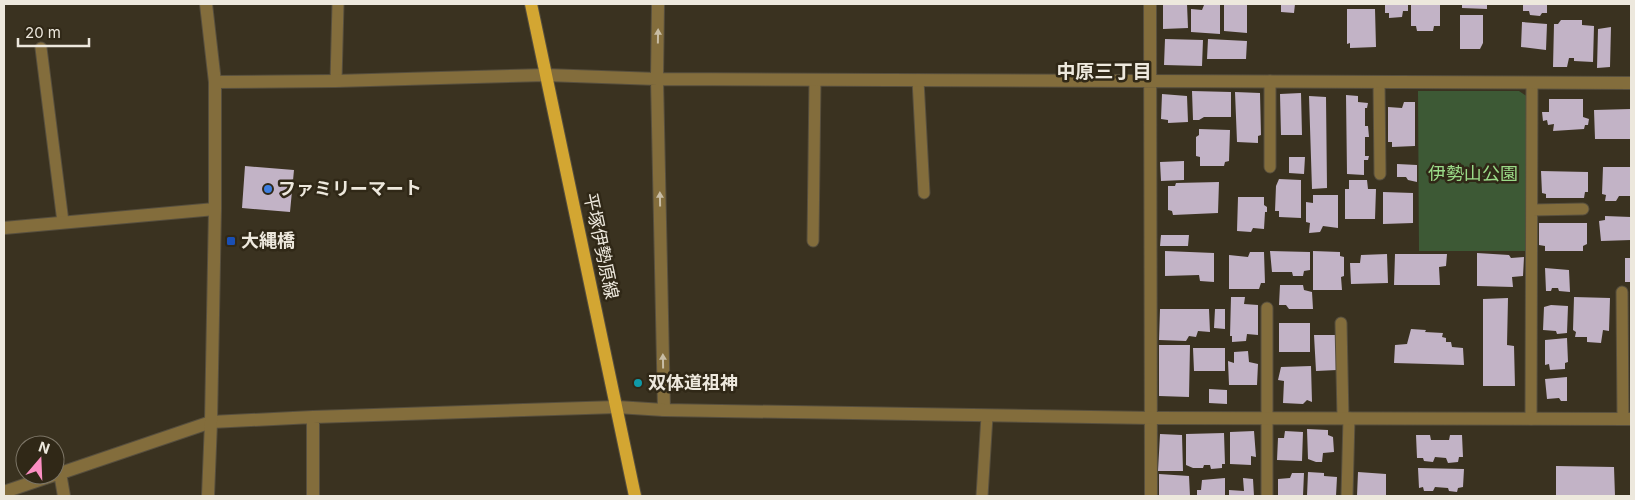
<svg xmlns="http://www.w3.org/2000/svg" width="1635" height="500" font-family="Inter,'Noto Sans JP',sans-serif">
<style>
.green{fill:#3d5935}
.building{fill:#c2b3c6}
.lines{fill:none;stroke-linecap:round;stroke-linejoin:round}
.service-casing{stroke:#574f3e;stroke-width:13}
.minor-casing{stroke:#574f3e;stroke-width:14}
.tertiary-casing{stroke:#574f3e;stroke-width:14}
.primary-casing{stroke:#574f3e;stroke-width:14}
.service{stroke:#836d3c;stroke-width:11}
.minor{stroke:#836d3c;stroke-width:12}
.tertiary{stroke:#836d3c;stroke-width:12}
.primary{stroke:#d3a632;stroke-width:12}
.oneway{fill:#c8bda5}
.shop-dot{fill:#3f7fe0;stroke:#302817;stroke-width:2}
.transit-dot{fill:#1a4fb4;stroke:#302817;stroke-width:2}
.culture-dot{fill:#0f9aa8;stroke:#302817;stroke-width:2}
.labels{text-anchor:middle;stroke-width:5;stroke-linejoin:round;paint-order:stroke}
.park-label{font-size:18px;fill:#9bdb88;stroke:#302817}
.poi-label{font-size:18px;font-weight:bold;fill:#ede8dd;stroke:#302817;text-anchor:start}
.street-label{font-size:18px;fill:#ede8dd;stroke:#302817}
.neighbourhood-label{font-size:19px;font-weight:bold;fill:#ede8dd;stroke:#302817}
</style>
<rect width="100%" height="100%" fill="#3a3220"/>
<path class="green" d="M1418,91H1519L1528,97V251H1419Z"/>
<path class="building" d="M1163,4H1187L1188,28L1163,29Z
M1224,4H1247V33L1224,31Z
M1281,4H1295L1294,13L1281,12Z
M1385,4H1408V11H1403L1402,17L1389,18V13H1385Z
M1411,4L1440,5V26H1434L1433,31H1417L1416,26H1411Z
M1462,4H1487V9L1462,8Z
M1523,4H1547V13H1542L1540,16L1530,15L1529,11H1523Z
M1204,5H1220V34L1191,32V9L1202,10Z
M1347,9H1375L1376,47L1350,48V43L1347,44Z
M1460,15H1483V43L1480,49H1460Z
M1561,20H1582V25L1594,26L1593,62L1574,61V58H1569L1567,67H1553L1554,24H1558Z
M1522,22L1547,24L1546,50L1521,47Z
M1611,27L1610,67L1597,68L1598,29Z
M1165,39L1203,40L1202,66L1164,65Z
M1208,39L1247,41L1246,59H1207Z
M1192,91L1231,92V117H1204L1199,120H1193Z
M1235,92L1260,93L1261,135L1258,136V143L1237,142Z
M1301,93L1302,135H1281L1280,94Z
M1162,94L1187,96L1188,122L1168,123V120L1161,119Z
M1346,95L1358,96V102L1368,103L1367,108H1365V126H1368L1369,137H1365V156H1369L1368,160H1364V175L1347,174Z
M1309,96L1326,97L1327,188L1312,189Z
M1549,99H1583V117L1589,119L1588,125H1585L1584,129L1553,131L1554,124L1548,125L1547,120L1543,121L1542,112H1549Z
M1404,102H1415V146L1392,147V142H1388V107L1402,108Z
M1631,109V139H1595L1594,110Z
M1199,129L1230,130L1229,161L1225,162L1224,166H1200V157L1196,156V137L1199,135Z
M1289,157H1305L1304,174L1289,173Z
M1184,161V180L1161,181L1160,162Z
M1397,164L1417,165V182L1408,180L1406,177H1397Z
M245,166L294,170L290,212L242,208Z
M1603,167H1631V196H1619L1616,201H1605L1606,195L1602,194Z
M1541,171L1588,172V192H1585L1584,198H1546V194L1542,193Z
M1279,179L1301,180V218L1279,217V211H1275L1276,186Z
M1349,180H1367L1368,189H1376L1375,219H1345V189H1349Z
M1219,182L1218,213L1173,215L1172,211L1168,210V186H1175L1176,183Z
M1383,192L1413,193V223L1383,224Z
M1313,195H1338V228L1323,226L1320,232L1309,233L1310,223L1306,222V202L1313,203Z
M1238,197H1264V205L1267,207V212H1265L1264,229L1253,228L1251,232L1237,231Z
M1605,216L1631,217V240L1601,241L1599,221L1605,220Z
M1539,223H1587V244L1583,246V251H1545V246L1539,245Z
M1161,235H1189L1188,246H1160Z
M1165,251L1214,253V282L1200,281L1199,275L1165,276Z
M1270,251L1310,252V270L1304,271L1303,276H1293L1292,272H1272Z
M1313,251L1340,252V256L1344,257V276L1341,277L1342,290H1313Z
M1250,252H1264L1265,283H1261L1259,289H1229V255L1248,257Z
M1477,253L1509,255L1511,258L1524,257L1523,276L1512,277L1513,287L1477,286Z
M1387,254L1388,283L1351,284L1350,263H1360L1361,255Z
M1395,254H1447L1446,266L1439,267L1440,285H1394Z
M1625,258H1631V282H1625Z
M1545,268L1569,270L1570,292L1559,291L1558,288H1552L1551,291H1546Z
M1280,285H1303L1304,290L1312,292L1313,309H1289L1286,305H1279Z
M1231,297H1245L1244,304L1258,305V335L1247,334L1246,341L1232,342V336H1230Z
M1574,297L1610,298L1609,331L1603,330L1601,343L1587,342V337H1575L1576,332L1573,330Z
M1508,298L1507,345L1514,346L1515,386H1483V299Z
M1551,305L1568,306L1567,333L1557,334L1556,331L1543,330L1544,307Z
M1160,309H1209L1210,332L1198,331L1196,337L1189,336L1186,341L1159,340Z
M1215,309H1225V329L1214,328Z
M1279,323H1310V352H1279Z
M1411,329L1426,330L1425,332L1443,333L1442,337L1446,338V342H1451L1452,347L1463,348L1464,365L1394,363L1395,345L1407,344Z
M1314,335H1336L1337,370L1316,371Z
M1567,338L1568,362L1565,363V369L1550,370L1549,364L1545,365V340Z
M1159,345H1190L1189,397L1159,396Z
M1193,348H1225V371H1194Z
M1248,351L1249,362L1258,364L1257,385H1229L1228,361L1234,363V352Z
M1311,366L1312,402L1307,400L1303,404L1283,403L1284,381L1278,380L1281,367Z
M1567,377V401H1561L1559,398L1547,399L1545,379Z
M1209,389L1227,390V404L1209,403Z
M1307,429L1328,430V435L1333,437L1334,452L1323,453L1322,462H1316L1308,459Z
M1254,431L1256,457L1251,456V465L1230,464V432Z
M1285,431L1303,432L1302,461L1277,460L1278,438H1284Z
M1224,433L1225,464H1222V468L1211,469L1210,465H1204L1203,468H1193L1186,465V434Z
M1160,434L1182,435L1183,471H1158Z
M1416,435H1430L1431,440H1449L1450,435H1462L1463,457H1459L1458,462L1448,463L1446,458L1435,457L1433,462L1424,461L1423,458H1417Z
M1556,466L1614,467L1615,496H1556Z
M1418,468L1464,469L1463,487L1458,488L1457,492L1449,491L1448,488L1435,487L1433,491H1424L1423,487L1419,488Z
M1308,472L1324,473V476L1337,477L1336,496H1307Z
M1358,472L1386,474V496H1357Z
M1292,473H1304L1303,496H1278V479L1290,478Z
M1159,474L1189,476L1190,496H1159Z
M1225,478V496H1197V490H1201L1202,480Z
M1243,478L1253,479L1254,496H1229V490L1244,491Z"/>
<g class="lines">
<g class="service-casing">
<path id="service" d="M41,48L63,222
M918,80L924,193
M336,81L338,4
M1270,81V167
M1379,82L1380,174
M1532,210L1583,209
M813,241L815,80
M1622,292L1623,419
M1341,323L1343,418
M1531,419L1532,83
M982,496L987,416
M1267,496V308
M1347,496L1349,418"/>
</g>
<g class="minor-casing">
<path id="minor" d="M658,4L657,79L664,410
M1150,4L1151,496
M215,82L336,81L546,75L657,79L1631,83
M4,228L215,209
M60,473L64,496
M55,475L211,422L313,417L617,407
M4,492L54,475
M313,496V417"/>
</g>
<g class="tertiary-casing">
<path id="tertiary" d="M206,4L215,82V209L211,422L208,496
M617,407L664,410L1152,418L1631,419"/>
</g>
<g class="primary-casing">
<path id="primary" d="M531,4L635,496"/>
</g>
<use href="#service" class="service"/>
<use href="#minor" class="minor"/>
<use href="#tertiary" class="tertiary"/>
<use href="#primary" class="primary"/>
</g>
<defs><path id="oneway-solid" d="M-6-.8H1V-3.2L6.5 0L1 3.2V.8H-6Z" transform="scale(1.25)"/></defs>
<g class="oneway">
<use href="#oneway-solid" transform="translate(658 36) rotate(-89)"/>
<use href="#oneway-solid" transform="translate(660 199) rotate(-91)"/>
<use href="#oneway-solid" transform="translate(663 361) rotate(-91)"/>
</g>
<circle class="shop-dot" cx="268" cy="189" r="5"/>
<rect class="transit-dot" x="226" y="236" width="10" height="10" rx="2.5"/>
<circle class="culture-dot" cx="638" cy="383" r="5"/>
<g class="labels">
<g class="park-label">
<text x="1473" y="180">伊勢山公園</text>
</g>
<g class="poi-label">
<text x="278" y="195">ファミリーマート</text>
<text x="241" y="247">大縄橋</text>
<text x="648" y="389">双体道祖神</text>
</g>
<g class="street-label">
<text transform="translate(601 246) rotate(78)" y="6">平塚伊勢原線</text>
</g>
<g class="neighbourhood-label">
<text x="1104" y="78">中原三丁目</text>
</g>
</g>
<rect width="1635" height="500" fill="none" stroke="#ede8dd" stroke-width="10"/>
<g transform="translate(40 460) rotate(19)"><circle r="24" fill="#302817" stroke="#7c7566"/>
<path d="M0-4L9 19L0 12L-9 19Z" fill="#fc8fc3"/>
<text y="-8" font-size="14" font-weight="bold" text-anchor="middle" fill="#ede8dd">N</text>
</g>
<path d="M18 38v8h71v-8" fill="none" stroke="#ede8dd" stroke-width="2.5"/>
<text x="25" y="38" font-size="15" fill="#ede8dd" stroke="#302817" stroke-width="4" paint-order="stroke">20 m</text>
</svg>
